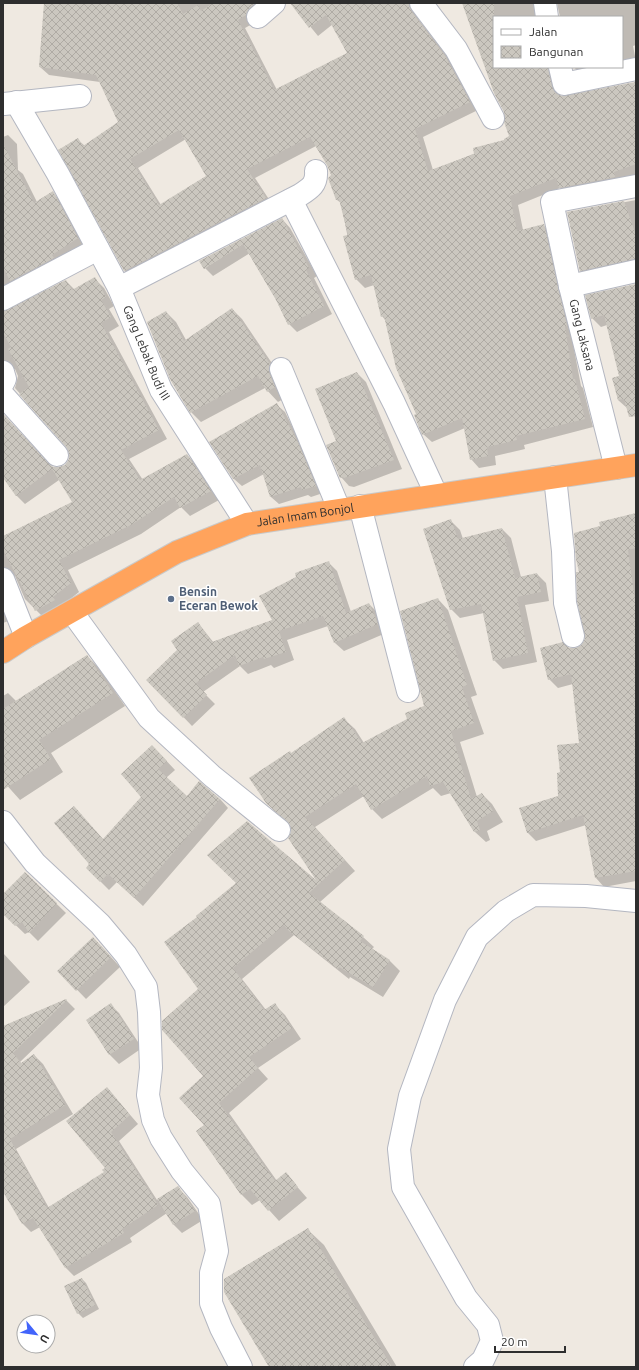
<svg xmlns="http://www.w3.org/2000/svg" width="639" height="1370" font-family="Ubuntu,sans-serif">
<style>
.shadow{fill:#0003;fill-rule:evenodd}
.building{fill:url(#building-cross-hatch);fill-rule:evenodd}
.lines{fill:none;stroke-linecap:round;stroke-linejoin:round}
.minor-casing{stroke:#b4b7c1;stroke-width:24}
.highway-casing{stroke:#c9c9c9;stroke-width:24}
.minor{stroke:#fff;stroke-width:22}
.highway{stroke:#ffa35c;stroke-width:22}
.service-dot{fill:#5c6f8a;stroke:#fff;stroke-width:1.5}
.labels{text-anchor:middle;stroke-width:3;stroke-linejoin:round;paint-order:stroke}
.street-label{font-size:12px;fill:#2e2e2e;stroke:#fff}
.service-label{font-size:12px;font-weight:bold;fill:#4e5e75;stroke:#fff;text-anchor:start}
</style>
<defs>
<pattern id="building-cross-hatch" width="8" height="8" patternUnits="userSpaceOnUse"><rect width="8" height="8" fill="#cbc7bf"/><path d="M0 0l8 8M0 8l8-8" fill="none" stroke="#afaba4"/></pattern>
</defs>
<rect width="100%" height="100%" fill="#efe9e1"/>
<path class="shadow" d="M45,3H273L254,23L245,28L277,90L349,53L333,24L318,36L291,3H420L417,14L419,20L454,65L478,110L423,137L433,170L506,141L510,136L505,112L463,3H544L541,17H494V67H559L556,79L561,97L636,83V183L568,196L560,188L518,205L523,230L544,226L552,234L581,386L583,388L593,427L524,445L525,449L495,456L496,465L479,468L471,459L465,428L432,442L423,434L386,321L382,316L374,285L365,288L356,279L341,203L337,200L329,178L332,175L328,165L316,146L255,178L274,207L133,279L125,271L60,150L77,139L85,146L119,122L100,82L49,75L40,67ZM186,139L208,176L161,205L138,168Z
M557,3H636V45L633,46L636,61L622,65V17H560Z
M574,67H617L583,77Z
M8,135L17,144L18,170L23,174L37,202L53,193L62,202L87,248L3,300V137Z
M636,200V268L589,279L580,271L568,213Z
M282,219L290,228L317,276L314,278L332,314L297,332L289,324L277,300L250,253L213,276L205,268Z
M94,278L104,288L114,306L109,309L119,326L109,332L167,439L129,459L143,480L187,455L196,464L219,500L190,516L181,507L141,534L68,570L79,592L45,619L25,599L15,576H7L3,580V538L73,502L59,480L25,504L16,495L3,476V414L52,468H59L66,465L70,459V452L67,446L15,388L18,376L15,369H9L3,373V312L66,281L75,290Z
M636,285V423L633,407L627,408L618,400L613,378L620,376L607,325L601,327L592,318Z
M232,309L242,319L280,375L285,398L278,402L265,388L201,422L191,412L166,312L176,322L186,340Z
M357,373L366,382L402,469L354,487L349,486L341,477L338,442Z
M277,405L285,412L305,452L323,493L311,497L308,495L279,504L271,497L264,474L242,486L234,479L210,442Z
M636,514V881L604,887L596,878L586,825L536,841L528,833L559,796L561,773L580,743L573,684L558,688L549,679L569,649H576L582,646L586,639L580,572L601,527Z
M451,521L460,530L463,539L502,529L511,538L521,577L537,574L546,583L549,601L525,605L537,662L503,669L494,660L484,613L460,618L451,609Z
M329,563L337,571L351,612L369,604L378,613L386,633L344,651L335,643L328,626L287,640L294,660L274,668L271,665L248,674L240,666L203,692L215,704L192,726L148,680L179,650L198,623L214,643L273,621Z
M3,598L11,620L3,623Z
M438,599L448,610L477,695L471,697L484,734L460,742L477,797L482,794L492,804L503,822L487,831L490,840L486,842L475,832L451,793L441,796L433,788L382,819L372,809L364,796L315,827L355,871L320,902L363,937L374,947L372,949L389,960L400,971L383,997L350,977L349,979L294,935L242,979L266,1010L274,1004L285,1015L301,1039L258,1068L268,1079L229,1113L277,1181L286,1174L307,1198L279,1221L260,1200L252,1205L242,1195L197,1132L206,1126L199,917L237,883L247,822L319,884L290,838L292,832V826L267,803L291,754L344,719L355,729L364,743L408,719L425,707Z
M87,656L100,669L125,706L51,753L63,772L20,800L3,781V696L8,693L16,701Z
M161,755L175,770L166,778L187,797L220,799L228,808L143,906L117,882L109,890L87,868L103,840L142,797Z
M33,881L66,913L38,941L29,932L25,934L3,913V905Z
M102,947L120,967L86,999L59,971Z
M3,953L30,982L3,1007Z
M66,1000L75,1009L20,1062L22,1064L34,1055L43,1064L73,1114L16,1149L49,1208L105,1173L107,1088L138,1124L119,1141L157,1200L178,1188L187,1197L203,1220L182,1233L173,1224L167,1213L130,1238L132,1242L74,1276L66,1268L40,1227L31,1232L23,1224L3,1190V1028Z
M110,1004L119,1013L142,1048L119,1064L110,1055L87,1020Z
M307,1229L324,1245L397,1367H270Z
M82,1279L86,1283L99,1309L83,1318L78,1313Z"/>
<path class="building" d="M44,3H177L183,14L198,5L201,11L213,3H255L250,8L246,15L238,20L274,90L347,53L326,15L309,28L290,3H409L411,11L445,56L470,102L415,129L428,171L474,154L473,148L504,140V139L509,136L504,122V112L494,93L462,3H494V67H548L552,87L555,93L561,96L636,82V164L614,172L615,177L559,188L556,178L510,196L517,231L544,224L567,326H565L573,379H575L585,419L516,436L517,440L487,447L488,456L470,460L462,418L422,435L414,415L416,414L396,368L384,316L381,317L371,275L355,280L343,236L348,235L339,199L336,200L328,178L331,175L327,165L310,137L247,169L266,198L124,271L58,150L78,138L83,146L118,122L96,75L39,67ZM179,130L206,176L159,205L130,159Z
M3,144L34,203L53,191L78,238L52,255L54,258L10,281L3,267Z
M624,201L636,235V259L580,271L567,212Z
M282,218L309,268L306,270L324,306L288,325L276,300L243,244L204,269L199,261Z
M95,277L106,297L101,300L111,317L101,323L159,430L121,450L140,480L187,454L211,491L180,508L174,497L131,525L59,560L71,583L53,597L55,600L35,611L3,550V536L72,502L52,469L16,496L3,478V414L53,467H59L65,465L69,459V453L66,447L19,394L29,387L8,349L11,347L3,333V311L66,280L72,290Z
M636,284V416L629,417L624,399L618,400L612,378L619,376L604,315L591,319L585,295Z
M232,308L270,364L269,373L275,387L267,392L258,376L190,413L170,379L147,322L166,311L184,341Z
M357,372L394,460L344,478L343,477L340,478L326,445L336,441L315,389Z
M277,403L298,443L316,486L302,490L301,487L270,497L260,465L233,479L209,442Z
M636,513V548L628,550L636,607V871L595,878L583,815L527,833L519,808L558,796L557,773L560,772L557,745L579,743L571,674L548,680L540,648L563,642L569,648H576L581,645L585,639L577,601L576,572H579L576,559L574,533L600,526L599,522Z
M451,519L458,539L502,528L515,578L537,573L541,592L517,597L528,653L493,661L481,604L450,610L423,529Z
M329,561L346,613L369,603L378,624L334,643L323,616L279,631L286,652L264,659L263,657L239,666L235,655L196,683L207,695L183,718L146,680L177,650L171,641L198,622L212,642L272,620L259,596L296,577L295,573Z
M438,598L467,685L462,687L474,723L451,731L471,799L482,793L493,811L477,821L480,830L474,832L443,782L430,786L427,776L371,810L356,784L305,817L345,860L309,893L364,936L360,941L390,960L373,987L339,967L338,969L289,931L284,925L233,968L264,1010L275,1003L292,1028L249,1057L258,1068L219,1103L275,1181L286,1172L298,1187L268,1211L250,1189L241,1195L196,1131L204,1125L179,1098L203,1076L162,1030V1021L198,989L164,942L197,917L196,916L236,883L207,855L247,821L316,880L288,838L291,832L290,825L266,803L249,778L290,751L291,753L344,717L362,743L407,719L405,713L424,706L400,611Z
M87,655L113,693L39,740L51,759L3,790V709Z
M152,745L167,761L158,769L187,796L199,781L220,799L134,898L108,874L100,882L86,868L89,864L54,823L74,806L103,839L141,797L121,774Z
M25,872L57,903L29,933L22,922L15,926L3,914V894Z
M93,937L111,957L76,991L57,971Z
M66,999L67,1000L13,1053L21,1063L34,1054L65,1105L10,1139L47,1208L104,1172L102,1170L105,1168L66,1121L107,1087L130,1115L111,1132L158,1205L122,1229L124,1233L65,1268L33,1218L22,1224L3,1192V1026Z
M111,1003L134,1039L109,1055L86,1020Z
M178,1186L195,1211L173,1225L157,1199Z
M308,1228L392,1367H269L224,1292V1279Z
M82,1278L95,1305L77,1314L64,1286Z"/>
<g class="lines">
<g class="minor-casing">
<g id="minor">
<path d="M421,3L456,49L493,118"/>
<path d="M545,3L547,17"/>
<path d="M258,17L274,3"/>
<path d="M560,67L564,84L636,69"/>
<path id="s1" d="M16,102L58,174L119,288L161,390L247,524"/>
<path d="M4,104L80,96"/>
<path d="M291,200L394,403L436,494"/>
<path d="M570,286L636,271"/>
<path d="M119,288L300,195C311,188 317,184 316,171"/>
<path d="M3,299L98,249"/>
<path d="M281,369L339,509"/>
<path d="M3,372L5,379L3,383"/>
<path d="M3,395L57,455"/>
<path d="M616,468L570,286L552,202L636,186"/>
<path d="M555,477L563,551L565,603L573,636"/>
<path d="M360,506L408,691"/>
<path d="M3,579L26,637"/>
<path d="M72,612L149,718L212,776L279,830"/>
<path d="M3,822L35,863L100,924L126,955L146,987L149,1012L151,1068L148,1095L153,1120L161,1138L182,1171L209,1204L217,1251L211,1273V1303L221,1328L241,1367"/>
<path d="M475,1367L483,1360L492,1341L488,1325L466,1298L403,1187L399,1149L410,1096L445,1000L477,937L506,911L533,895L586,896L636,901"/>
</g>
</g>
<g class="highway-casing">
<g id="highway">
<path id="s2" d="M3,652L26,637L177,552L247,524L636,465"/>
</g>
</g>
<use href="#minor" class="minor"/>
<use href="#highway" class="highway"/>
</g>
<circle class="service-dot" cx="171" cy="599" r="4"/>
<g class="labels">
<g class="street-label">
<text transform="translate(582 335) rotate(76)" y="4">Gang Laksana</text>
<text dy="4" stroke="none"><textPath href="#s1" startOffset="283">Gang Lebak Budi III</textPath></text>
<text dy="4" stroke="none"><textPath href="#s2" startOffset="335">Jalan Imam Bonjol</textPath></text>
</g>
<g class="service-label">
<text x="179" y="596">Bensin<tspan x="179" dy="14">Eceran Bewok</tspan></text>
</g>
</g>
<rect width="639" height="1370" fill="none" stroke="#2e2e2e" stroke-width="8"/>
<rect x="493" y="16" width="130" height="52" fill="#ffffff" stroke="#ababab"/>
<rect x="501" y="29" width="20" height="6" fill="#ffffff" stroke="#ababab"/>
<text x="529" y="36" font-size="12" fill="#2e2e2e">Jalan</text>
<rect x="501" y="46" width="20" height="12" fill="url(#building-cross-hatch)" stroke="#ababab"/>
<text x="529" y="56" font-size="12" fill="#2e2e2e">Bangunan</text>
<g transform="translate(36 1334) rotate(119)"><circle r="19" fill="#ffffff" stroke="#ababab"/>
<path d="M0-3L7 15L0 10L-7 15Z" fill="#4264fb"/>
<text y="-6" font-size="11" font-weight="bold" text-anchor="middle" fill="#2e2e2e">U</text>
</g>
<path d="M495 1346v6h70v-6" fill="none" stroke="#2e2e2e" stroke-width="2"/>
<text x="501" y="1346" font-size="12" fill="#2e2e2e" stroke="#ffffff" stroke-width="3" paint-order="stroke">20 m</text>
</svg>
